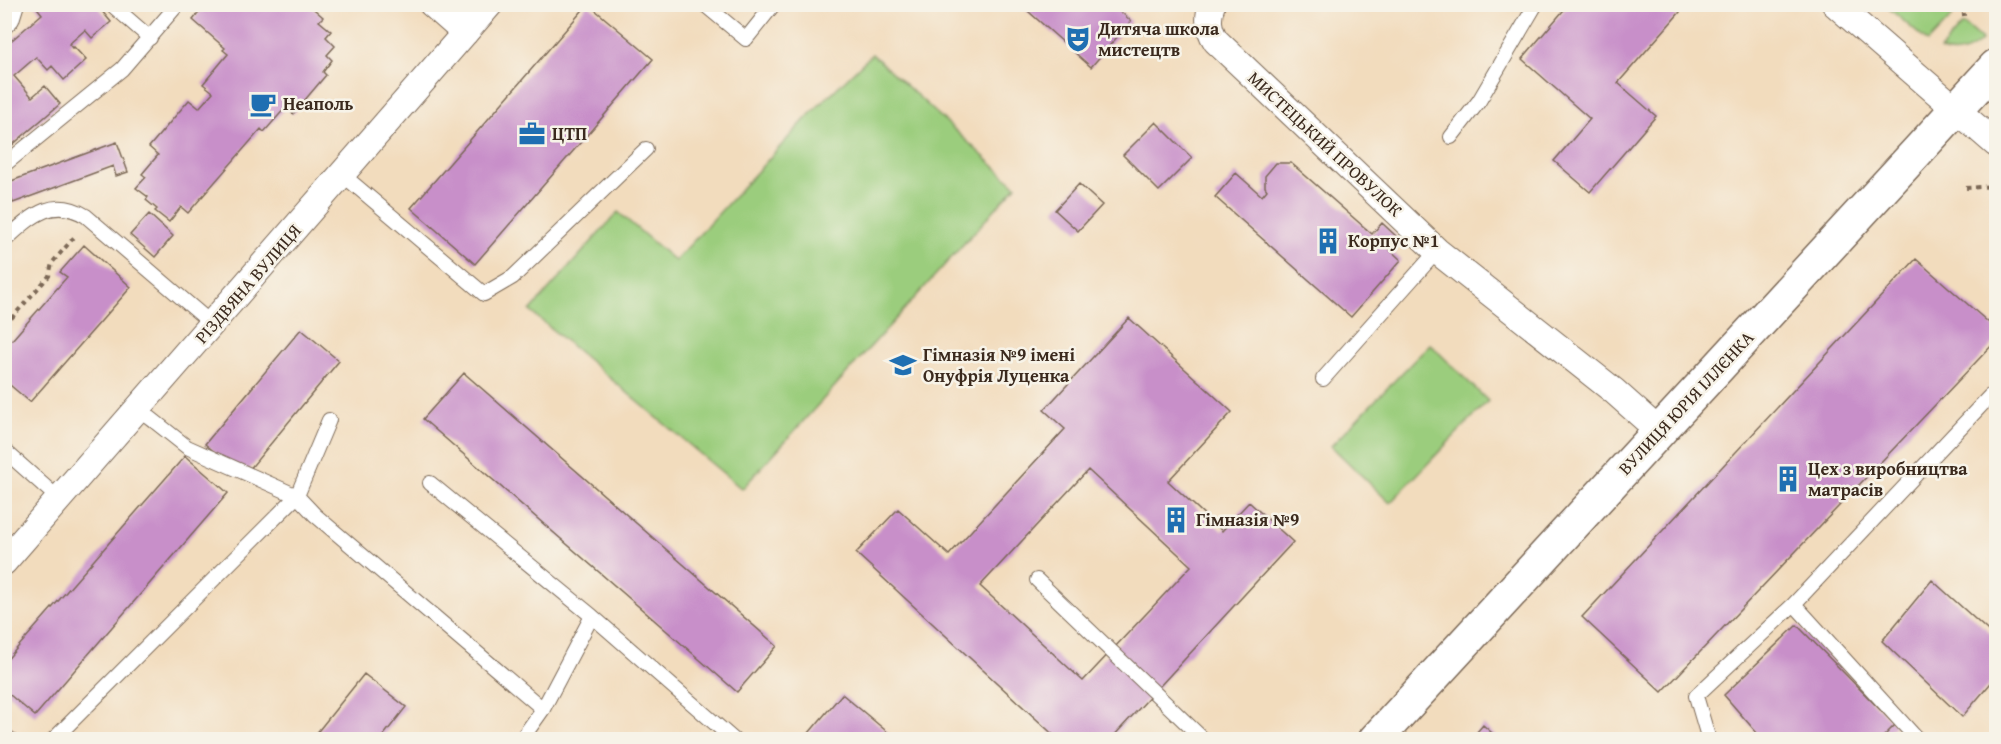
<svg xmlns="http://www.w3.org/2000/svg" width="2001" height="744" font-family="'Gentium Book Plus',serif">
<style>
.green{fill:#9bcd7d;stroke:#6b7c4e;stroke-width:1.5}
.building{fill:#c88fc9;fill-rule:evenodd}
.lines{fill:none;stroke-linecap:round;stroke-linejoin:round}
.service-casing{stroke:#7b6856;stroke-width:16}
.minor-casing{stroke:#7b6856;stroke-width:28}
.tertiary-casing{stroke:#7b6856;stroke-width:36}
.path{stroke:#7b6856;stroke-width:4;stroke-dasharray:4.5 4.5;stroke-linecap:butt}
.service{stroke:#fff;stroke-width:14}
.minor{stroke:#fff;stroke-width:26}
.tertiary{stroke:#fff;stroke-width:33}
.labels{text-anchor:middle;stroke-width:5;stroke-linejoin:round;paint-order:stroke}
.poi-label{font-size:18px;font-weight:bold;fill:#3b2a1e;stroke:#f7f3e8;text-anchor:start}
.street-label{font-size:18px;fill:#3b2a1e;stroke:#f7f3e8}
</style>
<rect width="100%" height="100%" fill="#f7f3e8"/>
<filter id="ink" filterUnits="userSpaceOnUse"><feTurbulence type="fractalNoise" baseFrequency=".0167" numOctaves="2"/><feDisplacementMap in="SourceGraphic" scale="12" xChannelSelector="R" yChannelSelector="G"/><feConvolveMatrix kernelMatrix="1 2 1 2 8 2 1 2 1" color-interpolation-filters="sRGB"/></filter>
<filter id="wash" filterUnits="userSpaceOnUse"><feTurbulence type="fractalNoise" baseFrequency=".008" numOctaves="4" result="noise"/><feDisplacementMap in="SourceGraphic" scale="24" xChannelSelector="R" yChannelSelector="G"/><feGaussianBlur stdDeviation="1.35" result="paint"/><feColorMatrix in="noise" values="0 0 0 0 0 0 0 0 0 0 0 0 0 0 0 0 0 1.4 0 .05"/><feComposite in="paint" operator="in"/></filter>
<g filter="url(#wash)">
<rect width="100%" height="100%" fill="#f2dcbd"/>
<path class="green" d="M1885,5H1941L1952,14V17L1928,42Z
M1962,25H1965L1982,40C1971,51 1955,58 1940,50Z
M872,54L1016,186L742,489L530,311L618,212L675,261L811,113Z
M1430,344L1488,401L1390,503L1331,446Z"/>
<g id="blocks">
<path class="building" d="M34,4H96L111,22L92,38L85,30L69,44L72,48L74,47L86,60L64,80L52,66L48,70L36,57L14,76L32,97L45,86L60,104L4,152V47L42,14Z
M206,4H308L323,17L319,21L331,31L326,37L335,46L327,55L332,60L323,72L326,75L293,114L286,107L264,132L261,129L188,213L181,207L169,222L155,211L157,209L146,200L148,197L136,188L146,177L142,174L158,155L149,147L189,100L199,108L213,92L203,84L228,54L223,50L225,48L193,20Z
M588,4L653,59L475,264L411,208Z
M1020,4H1112L1131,21L1091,67Z
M1569,4H1671L1680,12L1618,83L1656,116L1590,192L1554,161L1590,119L1522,59Z
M1156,122L1192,158L1159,191L1123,155Z
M117,142L128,172L116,176L113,166L13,203L6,183Z
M1276,163H1291L1372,234L1382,223L1396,236L1387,247L1401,260L1351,317L1215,197L1236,173L1262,196L1267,190L1265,187V176Z
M1079,184L1102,205L1078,231L1055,210Z
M149,214L173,236L155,257L130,235Z
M84,245L131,287L30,402L4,380V336L12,340L67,277L60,272Z
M1916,259L1996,329V341L1662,692L1582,617Z
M1129,318L1232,412L1168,481L1222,531L1249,502L1293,542L1110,740H1059L856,553L898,509L949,555L1065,429L1044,410ZM1088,470L1191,566L1083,681L980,586Z
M301,329L339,361L244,476L205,444Z
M464,373L777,646L737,692L423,419Z
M185,456L228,493L35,716L4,690V663Z
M1932,580L1996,638V677L1962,717L1882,641Z
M1797,625L1895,725L1880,740H1763L1724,695Z
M364,674L406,707L380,740H311Z
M842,694L891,735L887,740H803Z
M1483,725L1500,740H1470Z"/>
</g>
</g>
<g filter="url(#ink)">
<use href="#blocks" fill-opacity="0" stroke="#7b6856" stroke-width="1.5"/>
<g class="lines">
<g class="service-casing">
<path id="service" d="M111,4L150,38
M704,4L746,39L774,4
M4,28L12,20L17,4
M1451,137L1479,101L1536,4
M4,165L122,69L178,4
M343,175L484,294L513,277L646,149
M4,241C30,218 51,195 86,216L212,324
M1323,379L1437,251
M139,409L187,447L297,496L315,515L543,709L592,616
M4,450L59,499
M430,483L592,616L734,740
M1037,580L1204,740
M1794,604L1918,740
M4,735L11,740
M53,740L297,496L329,420
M521,740L543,709
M1709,740L1696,696L1794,604L1990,396"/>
</g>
<g class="minor-casing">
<path id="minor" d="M432,4L465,33
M1212,4C1207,18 1208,29 1216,41L1437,251L1614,391L1660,432
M1835,4L1996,144
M4,562L490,4"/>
</g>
<g class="tertiary-casing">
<path id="tertiary" d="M1375,740L1996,66"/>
</g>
<path class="path" d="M1963,4L1964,16
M1966,188L1996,186
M4,323L8,322L49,276L52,263L76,235"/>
<use href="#service" class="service"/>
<use href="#minor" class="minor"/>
<use href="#tertiary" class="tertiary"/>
</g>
</g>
<defs>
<g id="theatre-bare" transform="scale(2.07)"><path d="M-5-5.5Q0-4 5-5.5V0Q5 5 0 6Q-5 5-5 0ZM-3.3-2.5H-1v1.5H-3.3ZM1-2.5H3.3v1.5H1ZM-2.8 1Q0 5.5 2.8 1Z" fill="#1f6fb2" stroke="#f7f3e8" stroke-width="2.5" paint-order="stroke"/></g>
<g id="cafe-bare" transform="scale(2.07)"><path d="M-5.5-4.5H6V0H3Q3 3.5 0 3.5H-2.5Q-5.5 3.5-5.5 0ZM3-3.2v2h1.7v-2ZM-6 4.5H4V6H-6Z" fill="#1f6fb2" stroke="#f7f3e8" stroke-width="2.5" paint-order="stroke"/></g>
<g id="office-bare" transform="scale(2.07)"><path d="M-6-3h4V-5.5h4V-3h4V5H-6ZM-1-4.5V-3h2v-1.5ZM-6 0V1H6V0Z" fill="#1f6fb2" stroke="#f7f3e8" stroke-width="2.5" paint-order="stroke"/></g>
<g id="building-bare" transform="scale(2.07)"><path d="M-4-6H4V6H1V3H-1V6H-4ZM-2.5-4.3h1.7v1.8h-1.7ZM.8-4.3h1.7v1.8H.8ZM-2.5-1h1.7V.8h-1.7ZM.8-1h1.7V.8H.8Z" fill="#1f6fb2" stroke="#f7f3e8" stroke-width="2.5" paint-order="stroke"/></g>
<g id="school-bare" transform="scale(2.07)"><path d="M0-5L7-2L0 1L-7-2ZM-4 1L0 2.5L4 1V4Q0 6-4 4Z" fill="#1f6fb2" stroke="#f7f3e8" stroke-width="2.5" paint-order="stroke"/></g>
</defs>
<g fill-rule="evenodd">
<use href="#theatre-bare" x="1078" y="39"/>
<use href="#cafe-bare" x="263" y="104"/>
<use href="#office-bare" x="532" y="134"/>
<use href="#building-bare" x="1328" y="241"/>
<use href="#school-bare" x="903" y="365"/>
<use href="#building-bare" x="1788" y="479"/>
<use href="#building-bare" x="1176" y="520"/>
</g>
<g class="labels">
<g class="poi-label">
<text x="1098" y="35">Дитяча школа<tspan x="1098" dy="21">мистецтв</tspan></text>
<text x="283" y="110">Неаполь</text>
<text x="552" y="140">ЦТП</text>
<text x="1348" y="247">Корпус №1</text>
<text x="923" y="361">Гімназія №9 імені<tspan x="923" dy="21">Онуфрія Луценка</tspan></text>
<text x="1808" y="475">Цех з виробництва<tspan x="1808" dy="21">матрасів</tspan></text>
<text x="1196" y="526">Гімназія №9</text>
</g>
<g class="street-label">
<text transform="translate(1325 144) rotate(43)" y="6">МИСТЕЦЬКИЙ ПРОВУЛОК</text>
<text transform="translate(248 284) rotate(-49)" y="6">РІЗДВЯНА ВУЛИЦЯ</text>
<text transform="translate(1686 403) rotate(-47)" y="6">ВУЛИЦЯ ЮРІЯ ІЛЛЄНКА</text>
</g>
</g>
<rect width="2001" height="744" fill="none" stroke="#f7f3e8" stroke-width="24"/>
</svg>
